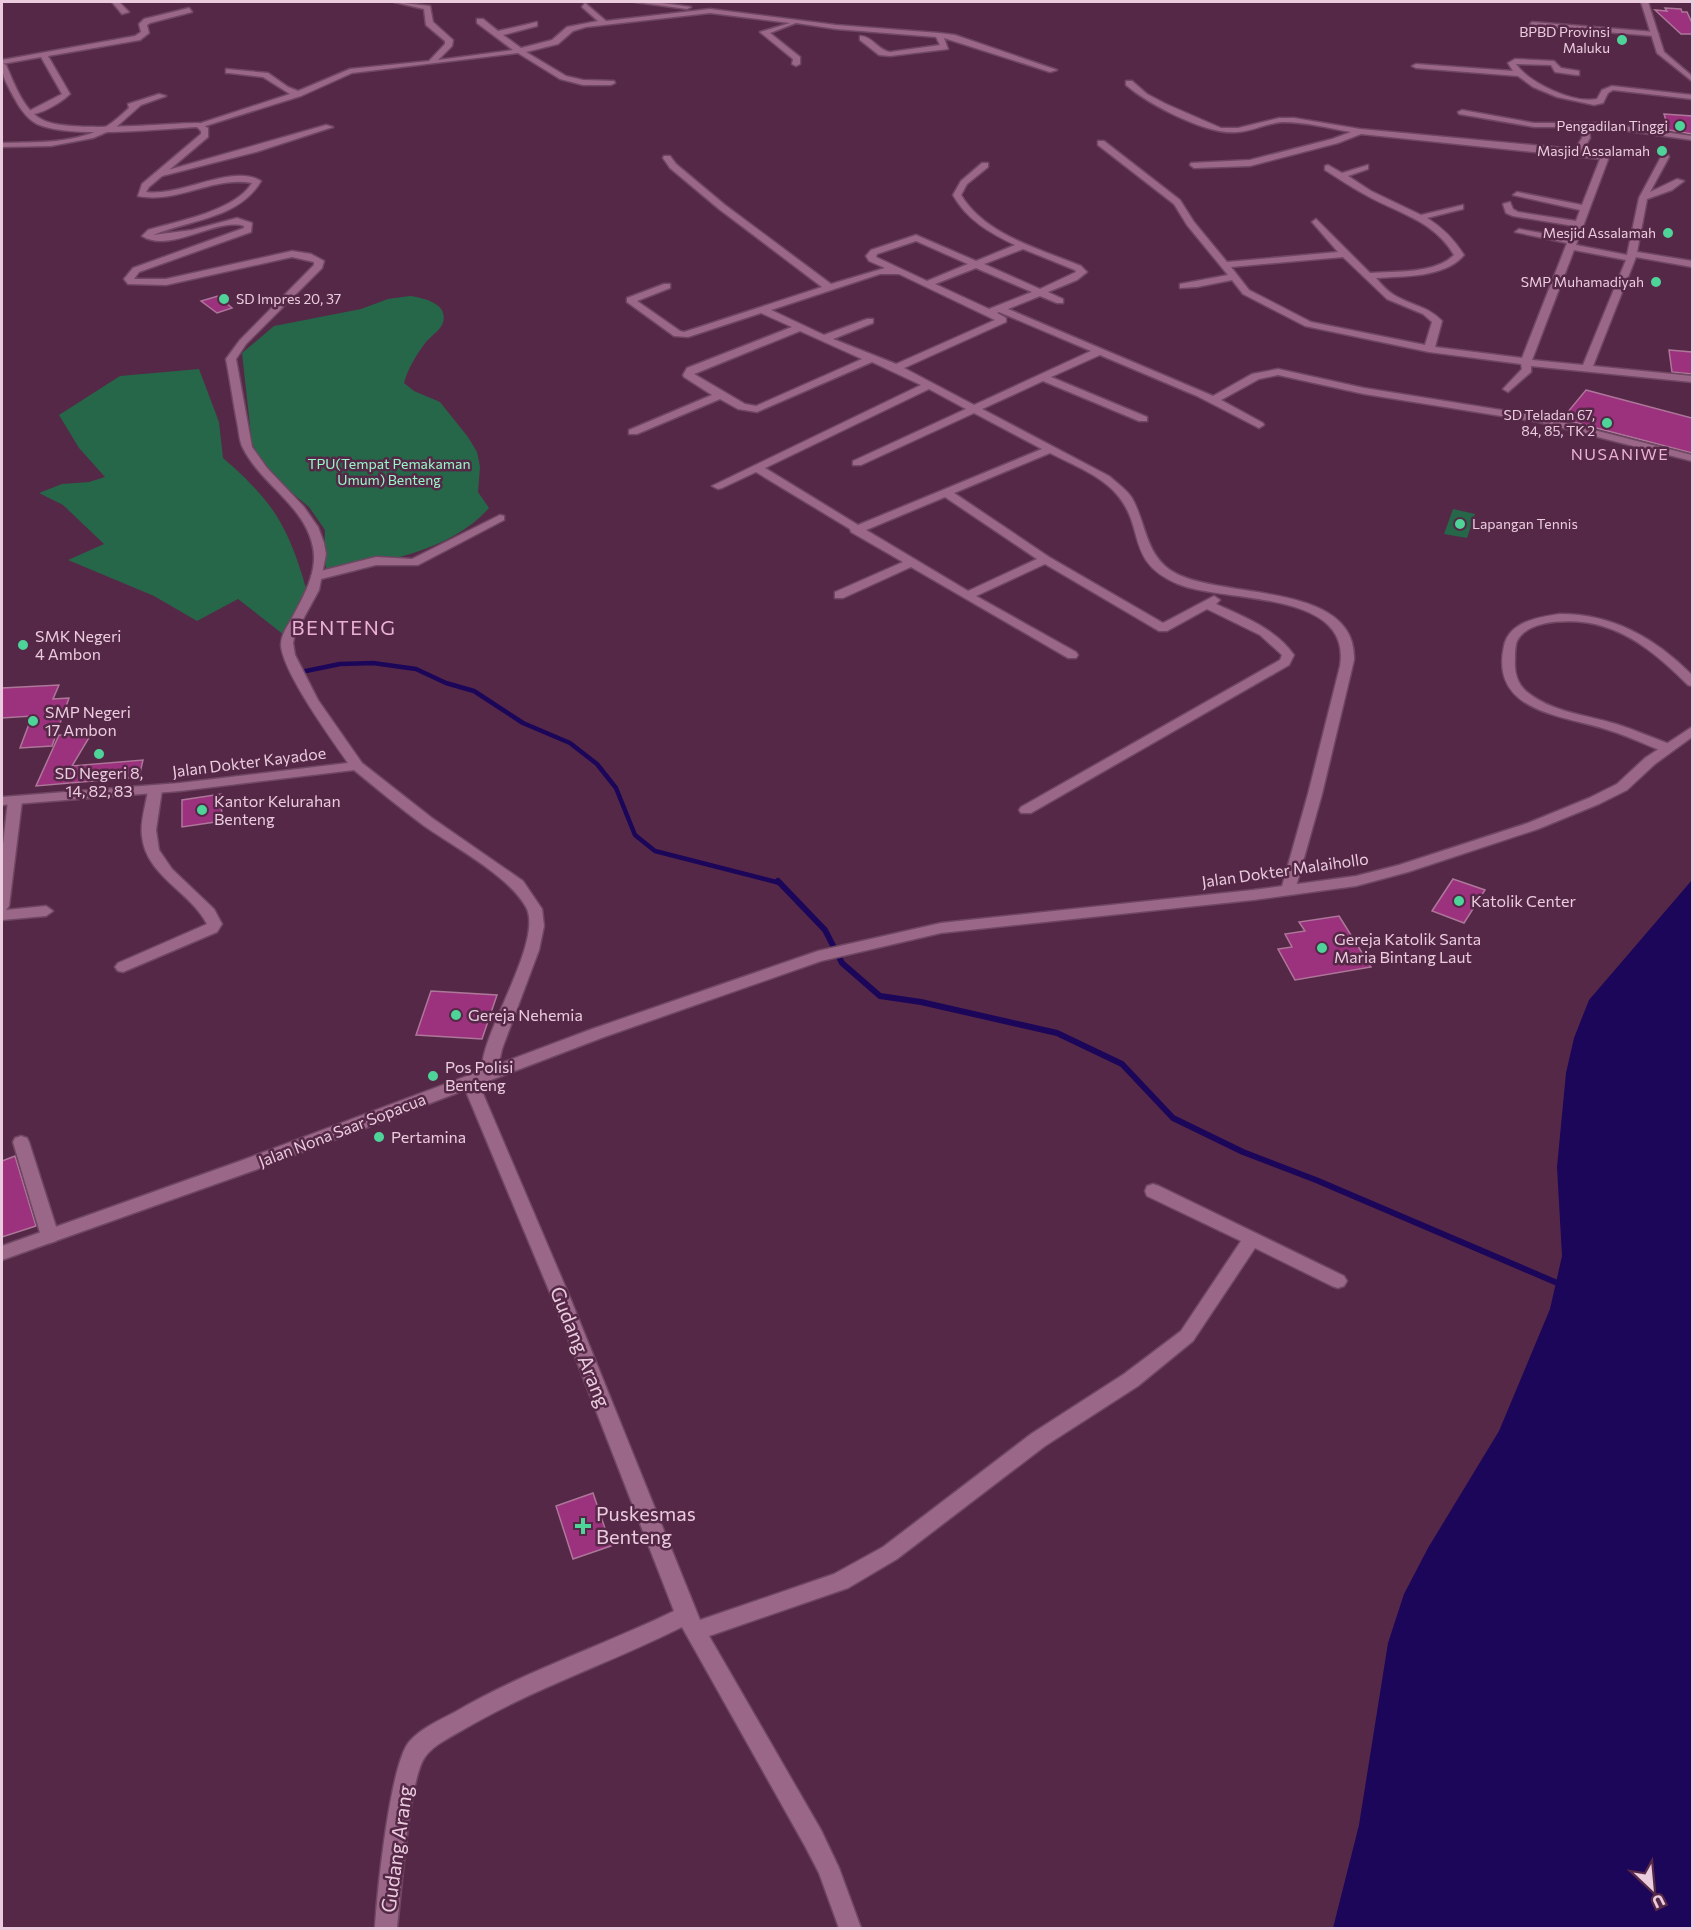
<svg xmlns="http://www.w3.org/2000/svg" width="1694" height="1930" font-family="Commissioner,sans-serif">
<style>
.green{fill:#266649}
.water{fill:#1b065a}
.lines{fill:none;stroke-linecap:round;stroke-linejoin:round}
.stream-far1{stroke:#1b065a;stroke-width:4.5}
.stream{stroke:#1b065a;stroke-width:6}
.building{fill:#9c317e;stroke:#ad7799;stroke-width:1.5}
.minor-casing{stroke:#6f4762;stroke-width:3}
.tertiary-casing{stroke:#6f4762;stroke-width:3}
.secondary-casing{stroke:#6f4762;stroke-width:3}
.minor{fill:#9b6788;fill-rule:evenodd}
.tertiary{fill:#9b6788;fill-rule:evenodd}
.secondary{fill:#9b6788;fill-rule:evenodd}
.poi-dot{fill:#4ed399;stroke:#562847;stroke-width:2}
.labels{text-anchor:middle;stroke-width:5;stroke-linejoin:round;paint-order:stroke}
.far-poi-label{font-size:14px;fill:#eaccde;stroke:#562847;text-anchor:end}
.far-park-label{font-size:14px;fill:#96f9c7;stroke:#562847}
.far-quarter-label{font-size:16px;letter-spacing:1.5px;fill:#eab1d5;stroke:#562847}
.poi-label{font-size:16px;fill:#eaccde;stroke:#562847;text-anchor:start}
.street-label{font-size:16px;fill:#eaccde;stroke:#562847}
.quarter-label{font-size:20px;letter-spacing:1.5px;fill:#eab1d5;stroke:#562847}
.near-street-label{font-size:20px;fill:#eaccde;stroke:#562847}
.near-poi-label{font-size:20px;fill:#eaccde;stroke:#562847;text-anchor:start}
</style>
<rect width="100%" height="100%" fill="#562847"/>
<path class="green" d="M410,296C424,298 451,304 442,325C439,331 431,336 426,342C417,354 408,368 404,383L414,391L440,402L468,437L477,452L480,467L478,492L489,508C449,553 383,560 328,575L324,560L325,530L309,507L267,472L252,444L242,353L274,326L361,309L388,299Z
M199,369L219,422L223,458C274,502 288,526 307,591L284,635L238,599L197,621L154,596L68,560L104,544L63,505L39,493L62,484L89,482L105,477L79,448L59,415L120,376Z
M1453,509L1475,514L1467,538L1444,534Z"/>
<path class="water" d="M1692,880V1928H1333L1359,1825L1388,1643L1404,1594L1428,1548L1499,1431L1550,1309L1562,1256L1557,1167L1566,1073L1574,1038L1589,1000Z"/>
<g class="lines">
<path class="stream-far1" d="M301,672L340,664L373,663L416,669L446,683L474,691L523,723L570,743L597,764L616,788L635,835L655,851L780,883"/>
<path class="stream" d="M778,881L825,930L842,963L880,996L921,1002L1057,1033L1122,1064L1173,1118L1243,1152L1316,1180L1555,1282"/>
</g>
<path class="building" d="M1665,8L1681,9L1682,12H1687L1692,23V34H1681L1655,10L1667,11Z
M1664,114L1692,116V134L1669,130Z
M218,296L232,308L217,313L201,301Z
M1669,350L1692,352V374L1672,372Z
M1586,390L1692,418V453L1562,419Z
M59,685L53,699L69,698L52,746L20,748L32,716L2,718V688Z
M59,735L90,736L72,766L143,760L139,777L36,786Z
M221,794L222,821L182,827V800Z
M1453,879L1485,890L1464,923L1432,911Z
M1339,916L1371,967L1295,980L1278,949L1292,947L1285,934L1305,931L1299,922Z
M431,991L497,995L482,1039L416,1035Z
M15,1156L36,1226L2,1237V1161Z
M593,1493L611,1546L573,1559L556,1506Z"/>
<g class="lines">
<g class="minor-casing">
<path id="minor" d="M112,2H119L129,12L122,14Z
M394,2L430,6L433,22L453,40L452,46L438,60L513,50L477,23V19H483L498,31L537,22V26L503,35L521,48L552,40L567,27L598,21L582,7L585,3L606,21L710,9L836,25L939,33L955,35L1057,70L1050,72L944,38L948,49L890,56L879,55L860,40V36C872,36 878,50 890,52L940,45L936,37L836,29L796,23L770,33L800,57V64L796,66L792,64L793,59L760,32L790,23L710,13L586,27L573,31L558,44L526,52L566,76L583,80L614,81L615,83L611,85H583L560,79L518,53L352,73L301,96L202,127L195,125L290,94L263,77L229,73H226V69L268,73L288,87L298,91L350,69L429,61L445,44V41L426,25L424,9Z
M635,2H655L691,7L687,9Z
M189,8L192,12L150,23L147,25L149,33L140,40L48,56L70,94C62,102 35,119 25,113L62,94L41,57L2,64V60L135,36L141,32L139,24L144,19Z
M1532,22L1655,32L1659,34L1655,36L1529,26Z
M1515,59L1554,61L1561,68L1579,71V75H1576L1555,72L1551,65L1516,64C1529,83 1574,104 1597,99L1602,90L1612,86L1692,95V99L1613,90L1608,93L1603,103L1594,105L1557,97L1533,87L1518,76L1416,68L1412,66L1416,64L1513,71L1508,63Z
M1126,81H1132L1147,94L1166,104L1221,128H1238L1279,118H1294L1360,129L1575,149L1582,138V131L1589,129L1590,138L1583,150L1609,157L1576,245L1627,255L1639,198L1661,157L1668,155L1669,157L1650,192L1677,179L1684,181L1672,190L1647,199L1637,252L1692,261V267L1636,257L1593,366L1692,376V382L1531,366V372L1508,392L1503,389L1522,369L1521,364L1429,352L1305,326L1243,294L1232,280L1197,287L1180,288V284L1228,275L1187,225L1174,204L1098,145V141H1104L1180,200L1194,222L1227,262L1338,252L1312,222L1316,219L1370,273C1396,271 1435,274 1454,255C1434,220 1397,213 1364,194C1351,187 1338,178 1325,170V166L1328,165L1342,173L1368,165V169L1348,176L1371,191L1421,215L1463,205V209L1427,218C1443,228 1454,239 1464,255C1445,278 1403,276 1376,278C1381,284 1387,291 1394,295C1410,305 1428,306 1442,321L1435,347L1522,358L1567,243L1515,232L1519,229L1569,238L1574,226L1513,216L1506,213L1503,204L1510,202L1513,209L1518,212L1576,221L1580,210L1513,195L1517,192L1582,205L1600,159L1361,134L1338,143L1250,166L1194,168L1190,165L1191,163L1250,160L1332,139L1351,132C1328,128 1305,122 1283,122C1267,123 1253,131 1238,132C1208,136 1148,104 1126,85ZM1574,250L1626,260L1583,365L1532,360ZM1343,257L1387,299L1423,314L1432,322L1425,345L1311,322L1249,290L1231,267Z
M159,94L166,96L141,105L114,129L93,138L51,146L2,147V143C37,142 76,144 107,126C115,121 122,114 129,108L128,104Z
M1462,110L1534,123H1600L1692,136V140L1600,127H1534L1459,114L1458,112Z
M326,125L333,127L256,152L158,177L154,174Z
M664,156H670L676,164L725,205L831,284L885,268L869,261L866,256L871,250L916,235L976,261L1015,245C990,233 967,220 953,195L961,181L982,163H988V167L967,184L961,195C985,235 1040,249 1081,266L1087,272L1077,280L1048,292L1063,299V303H1057L1040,296L1008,309L1213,396L1252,374L1278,369L1364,388L1539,416L1692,455V461L1539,422L1364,394L1278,375L1259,379L1221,400L1263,423L1264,425L1259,428L1197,396L1100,355L1051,377L1147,417V421H1139L1043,381L982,409L1109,476C1117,483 1126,489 1132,498C1146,523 1145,552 1170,570C1215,601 1357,579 1354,660L1322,794L1295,890L1288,895L1283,893L1281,890L1308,794L1340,666C1353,589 1223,603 1178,584C1126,562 1145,530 1119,497C1103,476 1073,465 1050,453L954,493L1049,557L1163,623L1214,596L1220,600L1216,604C1244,617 1276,629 1294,655L1289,665L1031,813H1021L1019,810L1021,807L1280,660L1282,655L1260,635L1207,609L1167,631H1159L1045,564L976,596L1076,652L1078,655L1076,658H1068L911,567L843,598H835V592L903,562L851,532L850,529L756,472L722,488L718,489L712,486L921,385L872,362L757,412L738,409L720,399L637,434H629V430L712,395L684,377L683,375L687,368L792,327L761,313L688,337L674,336L627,302V298L664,284H670V288L637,301L680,331L684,332L822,287L719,209L670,168L663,158ZM916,241L968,264L927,281L876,257L877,254ZM1023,249L1075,270L1076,272L1040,289L984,264ZM976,268L1032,292L989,309L935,284ZM880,274H899L995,320L896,364L833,339L873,323V319H867L824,335L771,310ZM999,312L1091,351L974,405L904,368L1006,322V318L997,313ZM800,331L862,359L756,406L745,404L694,374ZM929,389L966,409L853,461V465H861L974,413L1042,449L858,525L765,468ZM945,497L1037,559L968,591L866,530Z
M500,515L504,516V520L418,565H376L317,580L311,576L313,573L376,557L412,559Z
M1560,614C1613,614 1655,638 1692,675V686L1688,685C1664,661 1635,635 1602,626C1580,619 1529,617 1517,641C1515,646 1515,654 1515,659C1514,671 1517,684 1527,692C1551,712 1587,715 1616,724C1635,730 1653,738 1672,745L1674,748L1672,751H1662C1642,743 1623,734 1602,728C1558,715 1490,710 1504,646C1509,621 1540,617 1560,614Z
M155,786L162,790L156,830L159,850L172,869L214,909L222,924L217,932L123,972L118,971L115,967L118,963L207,924C190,891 146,876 142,836C140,821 146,805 148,790Z
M15,797L22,801L9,906L6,910L46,906L53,911L46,916L2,920V853L8,801Z
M470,1076L476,1078L478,1082L571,1300L700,1620L834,1574L883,1547L1031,1434L1124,1374L1181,1331L1241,1241L1147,1196L1145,1191L1147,1186L1153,1184L1159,1186L1344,1276L1347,1281L1344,1286L1338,1288L1332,1286L1255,1248L1193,1341L1138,1386L1045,1446L897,1559L848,1588L709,1636L821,1830L839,1868L861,1928H839L819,1873L805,1846L682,1627C610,1663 535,1688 466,1728C453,1736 434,1744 425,1757C409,1778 401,1896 397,1928H375C377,1893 390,1765 409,1742C421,1728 440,1720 455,1712C525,1671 602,1646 674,1611L553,1300L462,1082L464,1078Z
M21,1136L27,1138L29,1142L59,1236L56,1241L50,1243L44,1241L41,1236L13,1142L15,1138Z"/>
</g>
<g class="tertiary-casing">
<path id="tertiary" d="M2,63L6,65C14,83 23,109 41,119C64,134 167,123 199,123L208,128V137L149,187L146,192C180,197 233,163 261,181C240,218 190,220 153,235L192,230L237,218L252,223L251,232L139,272L134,279H166L292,251L311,254L324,261L322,268L246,344L236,359L252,447L267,468L304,507L318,527L324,543L326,554L319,590L295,634L293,643L295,655L318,700L362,763L432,818L523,881L542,909L544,926L539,950L502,1049L496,1077H484C469,1050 546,943 526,907C508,875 454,847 423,825C399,807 377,789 354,770L180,791L2,805V797L180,783L348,763C331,738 283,673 281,645C281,636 286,628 291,620C303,597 320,570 312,543C302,504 261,484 243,448C239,441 239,430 237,422C233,401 230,380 226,359L240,340L314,265V262L292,257L166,285L128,284L124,279L133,268L244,228V226C217,217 170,254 142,236L148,230C178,221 235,211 252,183C213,176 178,204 138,196L142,184L201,134V131L197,127C160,129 68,139 37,124C25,118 17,103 11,92C6,82 1,74 2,63Z"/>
</g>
<g class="secondary-casing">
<path id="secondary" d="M1641,2H1648L1664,52L1692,76V81L1657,53Z
M1692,727V737L1655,764L1627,790L1599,804L1538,829L1408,872L1356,886L1253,900L941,933L821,961L604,1037L255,1170L2,1260V1246L243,1160L592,1029L818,951L941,923L1253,890L1356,876L1399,865L1528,823L1589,798L1617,784L1645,758Z"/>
</g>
<use href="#minor" class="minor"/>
<use href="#tertiary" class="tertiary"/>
<use href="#secondary" class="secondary"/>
</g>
<g class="poi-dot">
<circle cx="1622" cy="40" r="6"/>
<circle cx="1680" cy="126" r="6"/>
<circle cx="1662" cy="151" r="6"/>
<circle cx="1668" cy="233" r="6"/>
<circle cx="1656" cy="282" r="6"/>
<circle cx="224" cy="299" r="6"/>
<circle cx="1607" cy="423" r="6"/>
<circle cx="1460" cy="524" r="6"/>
<circle cx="23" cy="645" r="6"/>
<circle cx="33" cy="721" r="6"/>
<circle cx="99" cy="754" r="6"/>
<circle cx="202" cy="810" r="6"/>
<circle cx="1459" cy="901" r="6"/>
<circle cx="1322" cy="948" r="6"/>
<circle cx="456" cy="1015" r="6"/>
<circle cx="433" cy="1076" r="6"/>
<circle cx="379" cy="1137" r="6"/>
<path d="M580 1517h6v6h6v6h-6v6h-6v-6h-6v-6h6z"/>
</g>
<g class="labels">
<g class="far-poi-label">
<text x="1610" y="37">BPBD Provinsi<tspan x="1610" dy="16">Maluku</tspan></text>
<text x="1668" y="131">Pengadilan Tinggi</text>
<text x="1650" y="156">Masjid Assalamah</text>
<text x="1656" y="238">Mesjid Assalamah</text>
<text x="1644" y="287">SMP Muhamadiyah</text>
<text x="236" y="304" text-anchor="start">SD Impres 20, 37</text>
<text x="1595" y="420">SD Teladan 67,<tspan x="1595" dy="16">84, 85, TK 2</tspan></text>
<text x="1472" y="529" text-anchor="start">Lapangan Tennis</text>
</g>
<g class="far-park-label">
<text x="389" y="469">TPU(Tempat Pemakaman<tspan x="389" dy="16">Umum) Benteng</tspan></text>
</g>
<g class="far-quarter-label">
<text x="1620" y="460">NUSANIWE</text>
</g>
<g class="poi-label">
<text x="35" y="642">SMK Negeri<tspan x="35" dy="18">4 Ambon</tspan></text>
<text x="45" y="718">SMP Negeri<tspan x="45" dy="18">17 Ambon</tspan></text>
<text x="99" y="779" text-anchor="middle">SD Negeri 8,<tspan x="99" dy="18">14, 82, 83</tspan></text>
<text x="214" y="807">Kantor Kelurahan<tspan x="214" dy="18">Benteng</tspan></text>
<text x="1471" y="907">Katolik Center</text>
<text x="1334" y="945">Gereja Katolik Santa<tspan x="1334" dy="18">Maria Bintang Laut</tspan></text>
<text x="468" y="1021">Gereja Nehemia</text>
<text x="445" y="1073">Pos Polisi<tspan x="445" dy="18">Benteng</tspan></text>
<text x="391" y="1143">Pertamina</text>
</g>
<g class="street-label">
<text transform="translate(249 762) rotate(-7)" y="6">Jalan Dokter Kayadoe</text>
<text transform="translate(1285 870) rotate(-8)" y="6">Jalan Dokter Malaihollo</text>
<text transform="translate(342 1130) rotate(-21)" y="6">Jalan Nona Saar Sopacua</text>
</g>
<g class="quarter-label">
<text x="344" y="635">BENTENG</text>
</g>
<g class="near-street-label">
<text transform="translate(580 1347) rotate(68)" y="7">Gudang Arang</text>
<text transform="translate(397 1849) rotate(-82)" y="7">Gudang Arang</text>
</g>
<g class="near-poi-label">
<text x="596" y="1521">Puskesmas<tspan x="596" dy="23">Benteng</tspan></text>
</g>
</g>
<rect width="1694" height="1930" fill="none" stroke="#eaccde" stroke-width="6"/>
<g transform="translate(1652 1888) rotate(154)" stroke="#562847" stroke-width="4.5" paint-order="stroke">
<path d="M0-4.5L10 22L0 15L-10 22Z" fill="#eaccde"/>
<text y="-9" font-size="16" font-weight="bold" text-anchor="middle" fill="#eaccde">U</text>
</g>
</svg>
